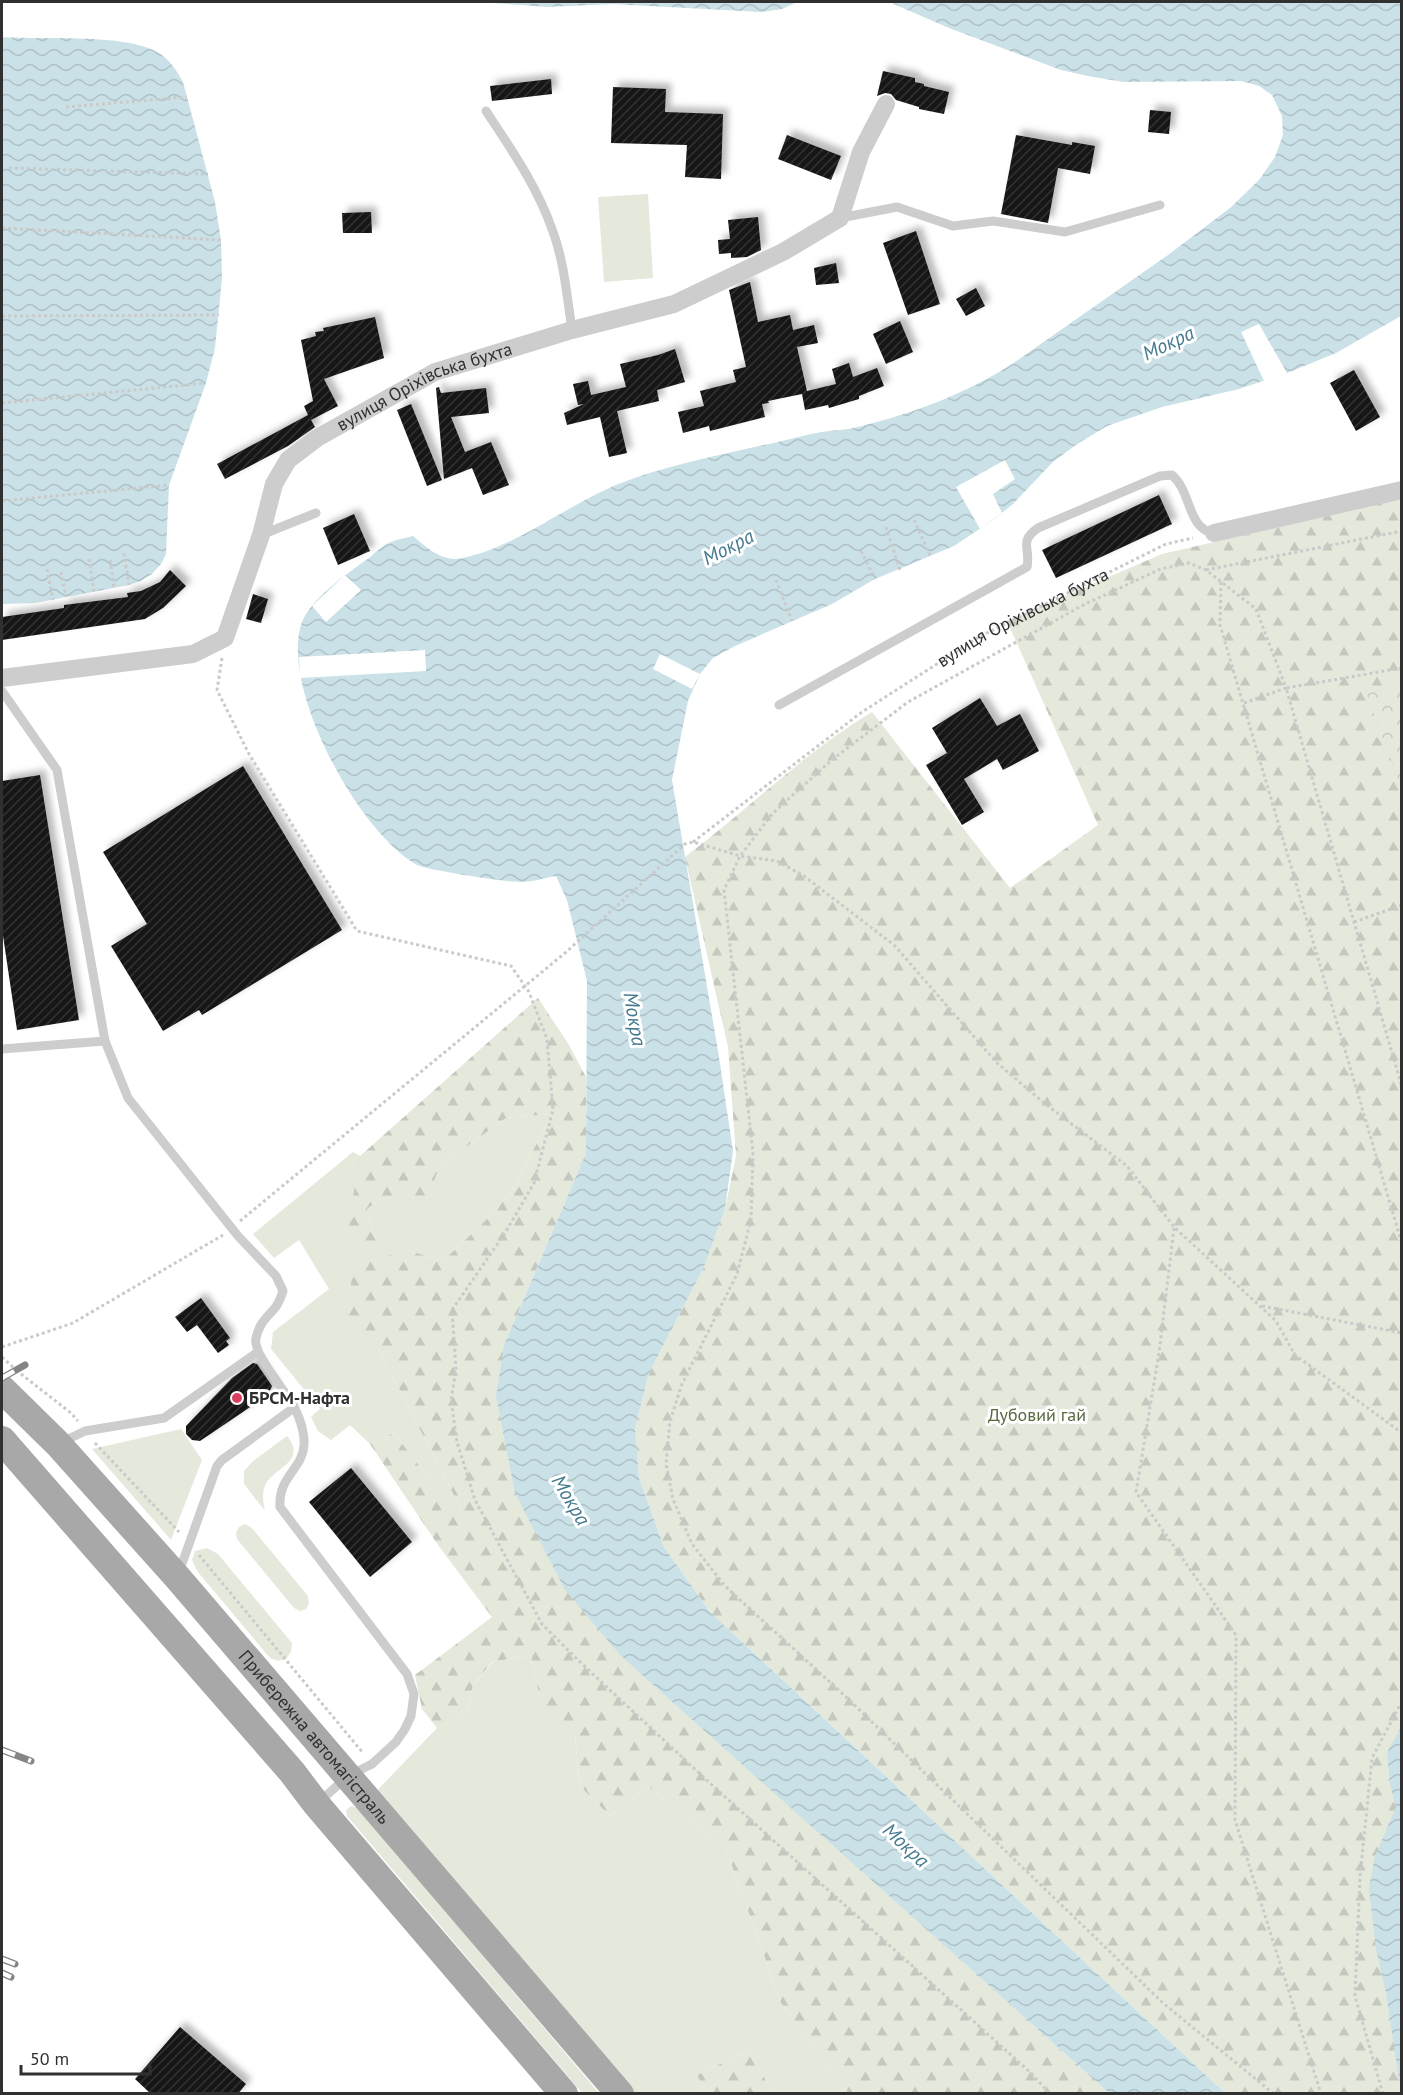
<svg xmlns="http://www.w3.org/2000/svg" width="1403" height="2095" font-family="'PT Sans',sans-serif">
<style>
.grass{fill:#e5e9dc}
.forest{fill:url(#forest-firs)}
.park{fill:url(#park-crowns)}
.water{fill:url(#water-waves)}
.pier{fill:#fff}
.building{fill:url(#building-hatch);filter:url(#shadow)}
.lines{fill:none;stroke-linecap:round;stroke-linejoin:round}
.path{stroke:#cacaca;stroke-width:3;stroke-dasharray:3 3;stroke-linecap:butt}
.service{stroke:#cdcdcd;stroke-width:9}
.minor{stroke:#cdcdcd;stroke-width:18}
.primary{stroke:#a8a8a8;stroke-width:28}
.rail-casing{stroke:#858585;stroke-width:7}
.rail{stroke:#fff;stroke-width:4.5;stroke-dasharray:14;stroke-linecap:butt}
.poi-dot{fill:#d94060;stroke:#fff;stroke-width:2}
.labels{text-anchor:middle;stroke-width:6;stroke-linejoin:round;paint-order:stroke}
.street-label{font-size:18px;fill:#303030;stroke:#fff}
.poi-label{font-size:18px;font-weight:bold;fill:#303030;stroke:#fff;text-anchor:start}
.park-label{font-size:18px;fill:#596940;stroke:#fff}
.water-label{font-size:20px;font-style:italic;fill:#437a8d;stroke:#fff}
</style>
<defs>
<pattern id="forest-firs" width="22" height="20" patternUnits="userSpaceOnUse" patternTransform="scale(1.5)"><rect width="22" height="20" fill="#e5e9dc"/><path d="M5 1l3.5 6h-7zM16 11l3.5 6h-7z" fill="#c5c8bd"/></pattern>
<pattern id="park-crowns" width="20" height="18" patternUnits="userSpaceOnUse" patternTransform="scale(1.5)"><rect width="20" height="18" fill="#e5e9dc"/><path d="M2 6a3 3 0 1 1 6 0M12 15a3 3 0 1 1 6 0" fill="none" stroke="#c5c8bd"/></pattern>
<pattern id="water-waves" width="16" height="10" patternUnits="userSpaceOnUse" patternTransform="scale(1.5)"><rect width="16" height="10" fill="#cae1e8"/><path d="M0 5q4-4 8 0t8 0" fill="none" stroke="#aec1c7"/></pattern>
<pattern id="building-hatch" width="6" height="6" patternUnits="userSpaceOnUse" patternTransform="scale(1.5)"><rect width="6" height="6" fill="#171717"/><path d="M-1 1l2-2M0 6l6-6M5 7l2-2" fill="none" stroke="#303030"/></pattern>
<filter id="shadow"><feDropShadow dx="5.5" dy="-5.5" stdDeviation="3" flood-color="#0004"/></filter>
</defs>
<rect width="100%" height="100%" fill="#fff"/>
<path class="grass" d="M648,194L653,278L604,282L598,197Z
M552,1114L512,1191L485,1221L443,1261L407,1250L347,1322L378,1348L462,1511L442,1496L394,1433L370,1444L350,1425L331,1440L318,1431L311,1417L320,1409L271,1349L273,1332L329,1289L299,1240L274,1258L253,1234L353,1152L360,1156L362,1178L348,1227L377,1243L367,1209L381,1198L425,1199L440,1166L506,1118Z
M181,1429L202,1460L171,1540L92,1449Z
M287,1436C307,1460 277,1467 267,1482C261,1491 263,1502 265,1511L244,1484V1471L253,1461Z
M245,1524L252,1528L308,1596L309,1604L306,1609L300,1611L294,1608L237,1539L236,1533L239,1527Z
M207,1548L218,1554L292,1643L291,1652L286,1659L278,1661L270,1658L197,1571L192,1560L195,1551Z
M531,1655L545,1721L575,1736L580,1786L610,1816L648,1786L726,1849L781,2003L848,2093H774L747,2051L697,2075L706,2093H619L368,1800L437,1728L467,1713L473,1685L493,1662Z
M351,1806L358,1808L599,2093H582L347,1816L346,1810Z"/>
<path class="forest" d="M1401,499V2093H1225L710,1612L664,1547L639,1478L635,1428L649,1373L704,1267L725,1209L736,1156L728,1047L685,857C748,809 804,753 872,712L1010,888L1098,825L1007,621L1162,554Z
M538,998L569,1045L586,1077V1153L504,1345L622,1656L1109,2093H848L781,2003L726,1849L648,1786L610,1816L580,1786L575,1736L545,1722L531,1655L492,1662L473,1685L467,1713L437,1728L422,1709L415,1675L492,1617L438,1545L370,1444L394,1433L442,1496L461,1509L378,1348L347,1322L353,1266L407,1250L443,1261L485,1221L512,1191L552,1114L506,1118L440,1166L426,1200L381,1198L367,1209L377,1243L358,1250L348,1227L360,1156Z
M747,2051L774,2093H706L697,2075Z"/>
<path class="park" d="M1401,681H1402L1401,787L1365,690Z"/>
<path class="water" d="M482,2H797L782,9L762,12L612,4L547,7Z
M889,2H1401V316L1336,353L1287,373L1239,389L1162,407L1107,426L1077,444L1053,462L1013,504L993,520L954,546L875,579L832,604L735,646L713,658L700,674L688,701L672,780L719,1057L733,1151L725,1209L704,1267L649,1373L635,1428L639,1478L664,1547L710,1612L1225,2093H1109L621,1656L565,1590L515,1493L496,1396L504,1345L586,1153L587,981L567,900L556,876C545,878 532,882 520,882C506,882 427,870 417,865C359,833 281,690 301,625C310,598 347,574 369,558C375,553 383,545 391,542C398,539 406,538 413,536C426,547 439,559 456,559C466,558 478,554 487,551C533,534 571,504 616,485C663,466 715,456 764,445C784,441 803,435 822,432C834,430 846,430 858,427C914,413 963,395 1012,364L1168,255L1230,208L1259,180L1275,157L1283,135L1282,116L1272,95L1259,86L1241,81L1124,82L1093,77L1061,70L949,28Z
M2,37C43,40 126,33 159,53C170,60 177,71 183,82L215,202L221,240L222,278L215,348L206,383L169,485L166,554L161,564L152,574L141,581L129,585L35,603L2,604Z
M1401,1727V2093L1386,1993L1376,1949L1369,1888L1375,1856L1396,1807L1390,1785L1387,1753Z"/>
<path class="pier" d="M1259,324L1287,373L1264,381L1241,332Z
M1005,460L1015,479L993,494L1002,513L980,529L956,487Z
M345,575L361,590L326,622L312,606Z
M425,650L426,671L300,678L299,657Z
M660,654L700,674L692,689L653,669Z"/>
<path class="building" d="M883,71L915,78V82L924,84V86L949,92L944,114L919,109V107L896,100L891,94L885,93L877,96Z
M551,79L552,94L492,101L490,86Z
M613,87L666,89L665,112L723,114L721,179L685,177L687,145L611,143Z
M1150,110L1171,112L1169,134L1148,132Z
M787,135L841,156L831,180L778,159Z
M1016,135L1072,145V142L1095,146L1090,174L1058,168L1048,223L1001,214Z
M371,212L372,233H343L342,213Z
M758,217L761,250L747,257L731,258V253L719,254L718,240L730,239L728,220Z
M916,231L940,304L908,315L883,243Z
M836,263L839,283L816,285L814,268Z
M750,282L758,322L790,315L793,330L814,325L818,343L797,347L807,391L836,384L832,369L849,363L853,377L877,368L884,386L859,396V399L829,408L828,405L805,410L802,394L768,401L769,403L762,404L765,417L710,431L709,426L683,433L678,412L704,406L700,391L736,382L733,370L746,367L729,290Z
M976,288L985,306L966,316L956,299Z
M375,317L384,358L324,379L338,406L311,420L315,427L288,446L225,479L217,464L308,415L304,406L313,401L301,340L316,336L315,332L324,331L323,328Z
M900,321L913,352L886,364L873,334Z
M675,349L685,382L657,390L659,401L617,411L627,453L609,457L600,417L567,425L564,413L584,404L578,405L573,384L588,381L591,395L626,387L620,364L658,355Z
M1354,370L1380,417L1356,431L1330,383Z
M439,387L441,393L486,388L489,413L451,417L465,452L491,442L509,485L483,495L472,468L444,479L436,388Z
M411,404L442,480L427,486L397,410Z
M1159,495L1172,524L1056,578L1042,550Z
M354,514L370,551L338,565L323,528Z
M170,570L186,586L163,608L145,619L2,640V617L64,608V605L128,597L127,593L141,591L160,582Z
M253,594L268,599L261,623L246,619Z
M980,698L997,726L1020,714L1039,751L1003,770L997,759L964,779L984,812L962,825L926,765L947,753L932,728Z
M243,766L342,930L202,1015L199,1010L163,1031L111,946L147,924L103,852Z
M40,775L79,1020L17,1030L2,929V781Z
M201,1298L230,1338L226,1341L229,1345L218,1353L197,1325L187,1332L175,1317Z
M253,1363L257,1364L272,1386L268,1395L200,1441L192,1440L186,1434V1426L232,1378Z
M351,1468L412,1542L370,1577L309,1502Z
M180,2027L246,2084L238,2094H151L135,2079Z"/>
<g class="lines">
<g class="path">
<path d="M66,107L187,97"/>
<path d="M9,168L208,174"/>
<path d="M2,228L221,240"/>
<path d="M2,316L219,315"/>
<path d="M2,403L206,383"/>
<path d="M2,501L169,485"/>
<path d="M914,520L931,557"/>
<path d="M886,527L900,570"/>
<path d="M861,551L875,579"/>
<path d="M124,553L129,585"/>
<path d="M89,559L94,592"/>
<path d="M110,560L114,588"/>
<path d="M47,569L53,600"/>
<path d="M1206,570L1402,531"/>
<path d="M61,572L66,597"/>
<path d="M776,580L792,621"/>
<path d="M1221,582L1220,625L1402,1244"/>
<path d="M222,658L217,690L249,754L357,931L511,966L529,992L547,1039L553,1110L534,1183L505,1233L452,1310L456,1369L451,1400L457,1442L475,1500L542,1624L580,1662L713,1786L1032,2074L1050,2094"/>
<path d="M1402,668L1286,688L1402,1087"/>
<path d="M1244,703L1286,688L1256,609L1206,570L1189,563L1161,569L1085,604L908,702L833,759L773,813L740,856L724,890L753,1153L751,1220L737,1274L682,1384L670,1421L666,1464L673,1499L692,1544L725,1586L844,1695L1163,2003L1274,2094"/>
<path id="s1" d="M693,842L862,712L979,637L1166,544L1193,538"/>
<path d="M1354,922L1402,905"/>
<path d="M240,1221L565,953L685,844L693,842L740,856L777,861L804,876L894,945L996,1062L1044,1103L1127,1166L1174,1227L1276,1321L1295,1355L1402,1433"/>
<path d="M1174,1228L1159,1353L1136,1492L1236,1635L1235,1820L1321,2094"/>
<path d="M1262,1306L1402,1333"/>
<path d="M2,1347L73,1323L223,1235"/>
<path d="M2,1357L16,1370"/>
<path d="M21,1374L71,1413L78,1421"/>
<path d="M95,1443L179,1532"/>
<path d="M199,1555L363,1753"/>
<path d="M1383,2094L1355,1996L1360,1877L1372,1758L1402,1701"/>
</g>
<path class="service" d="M486,111C511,149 537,186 552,229C564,260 567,297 572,330
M840,218L897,207L953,226L993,221L1065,232L1160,205
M261,535L316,513
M2,691L57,770L105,1041L128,1098L238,1236L276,1276L283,1291C281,1297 279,1303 275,1308C266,1318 259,1324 256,1338C252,1353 285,1390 293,1405C299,1415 305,1433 304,1445C303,1469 278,1476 280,1507L407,1674L414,1694L411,1716L405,1729L396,1742L372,1764L348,1776L318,1803
M779,705L1027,567C1031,548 1018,542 1038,528L1160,476L1172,475C1192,492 1187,529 1214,533
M2,1049L105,1041
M60,1443L85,1431L164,1418L258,1352
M179,1572L217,1466L222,1460L295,1407"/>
<g class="minor">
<path d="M1214,533L1402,490"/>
<path id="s2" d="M2,678L193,654L225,638L261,535L274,484L288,460L317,438L435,372L572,330L674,304L783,252L840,218L861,152L886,104"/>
</g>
<g class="primary">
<path id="s3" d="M2,1389L58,1444L177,1577L620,2094"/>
<path d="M2,1440L292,1772L317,1805L564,2094"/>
</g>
<g class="rail-casing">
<path id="rail" d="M2,1378L25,1365
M2,1750L31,1761
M2,1959L15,1964
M2,1973L11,1977"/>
</g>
<use href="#rail" class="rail"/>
</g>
<circle class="poi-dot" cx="237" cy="1398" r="6"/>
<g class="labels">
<g class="street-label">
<text dy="6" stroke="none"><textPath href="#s2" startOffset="574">вулиця Оріхівська бухта</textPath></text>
<text dy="6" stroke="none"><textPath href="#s1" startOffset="400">вулиця Оріхівська бухта</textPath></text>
<text dy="6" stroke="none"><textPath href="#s3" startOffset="468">Прибережна автомагістраль</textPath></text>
</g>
<g class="poi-label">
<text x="249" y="1404">БРСМ-Нафта</text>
</g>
<g class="park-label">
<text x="1037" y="1421">Дубовий гай</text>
</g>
<g class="water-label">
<text transform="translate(1168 343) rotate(-25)" y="7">Мокра</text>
<text transform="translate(728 547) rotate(-27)" y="7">Мокра</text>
<text transform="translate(635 1019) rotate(80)" y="7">Мокра</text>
<text transform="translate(571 1500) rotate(59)" y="7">Мокра</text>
<text transform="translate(906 1845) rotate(43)" y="7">Мокра</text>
</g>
</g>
<rect width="1403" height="2095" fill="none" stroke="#303030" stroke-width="6"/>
<path d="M21 2065v9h129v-9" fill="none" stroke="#303030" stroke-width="3"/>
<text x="30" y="2065" font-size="18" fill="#303030" stroke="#ffffff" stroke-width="4.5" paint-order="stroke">50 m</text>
</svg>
